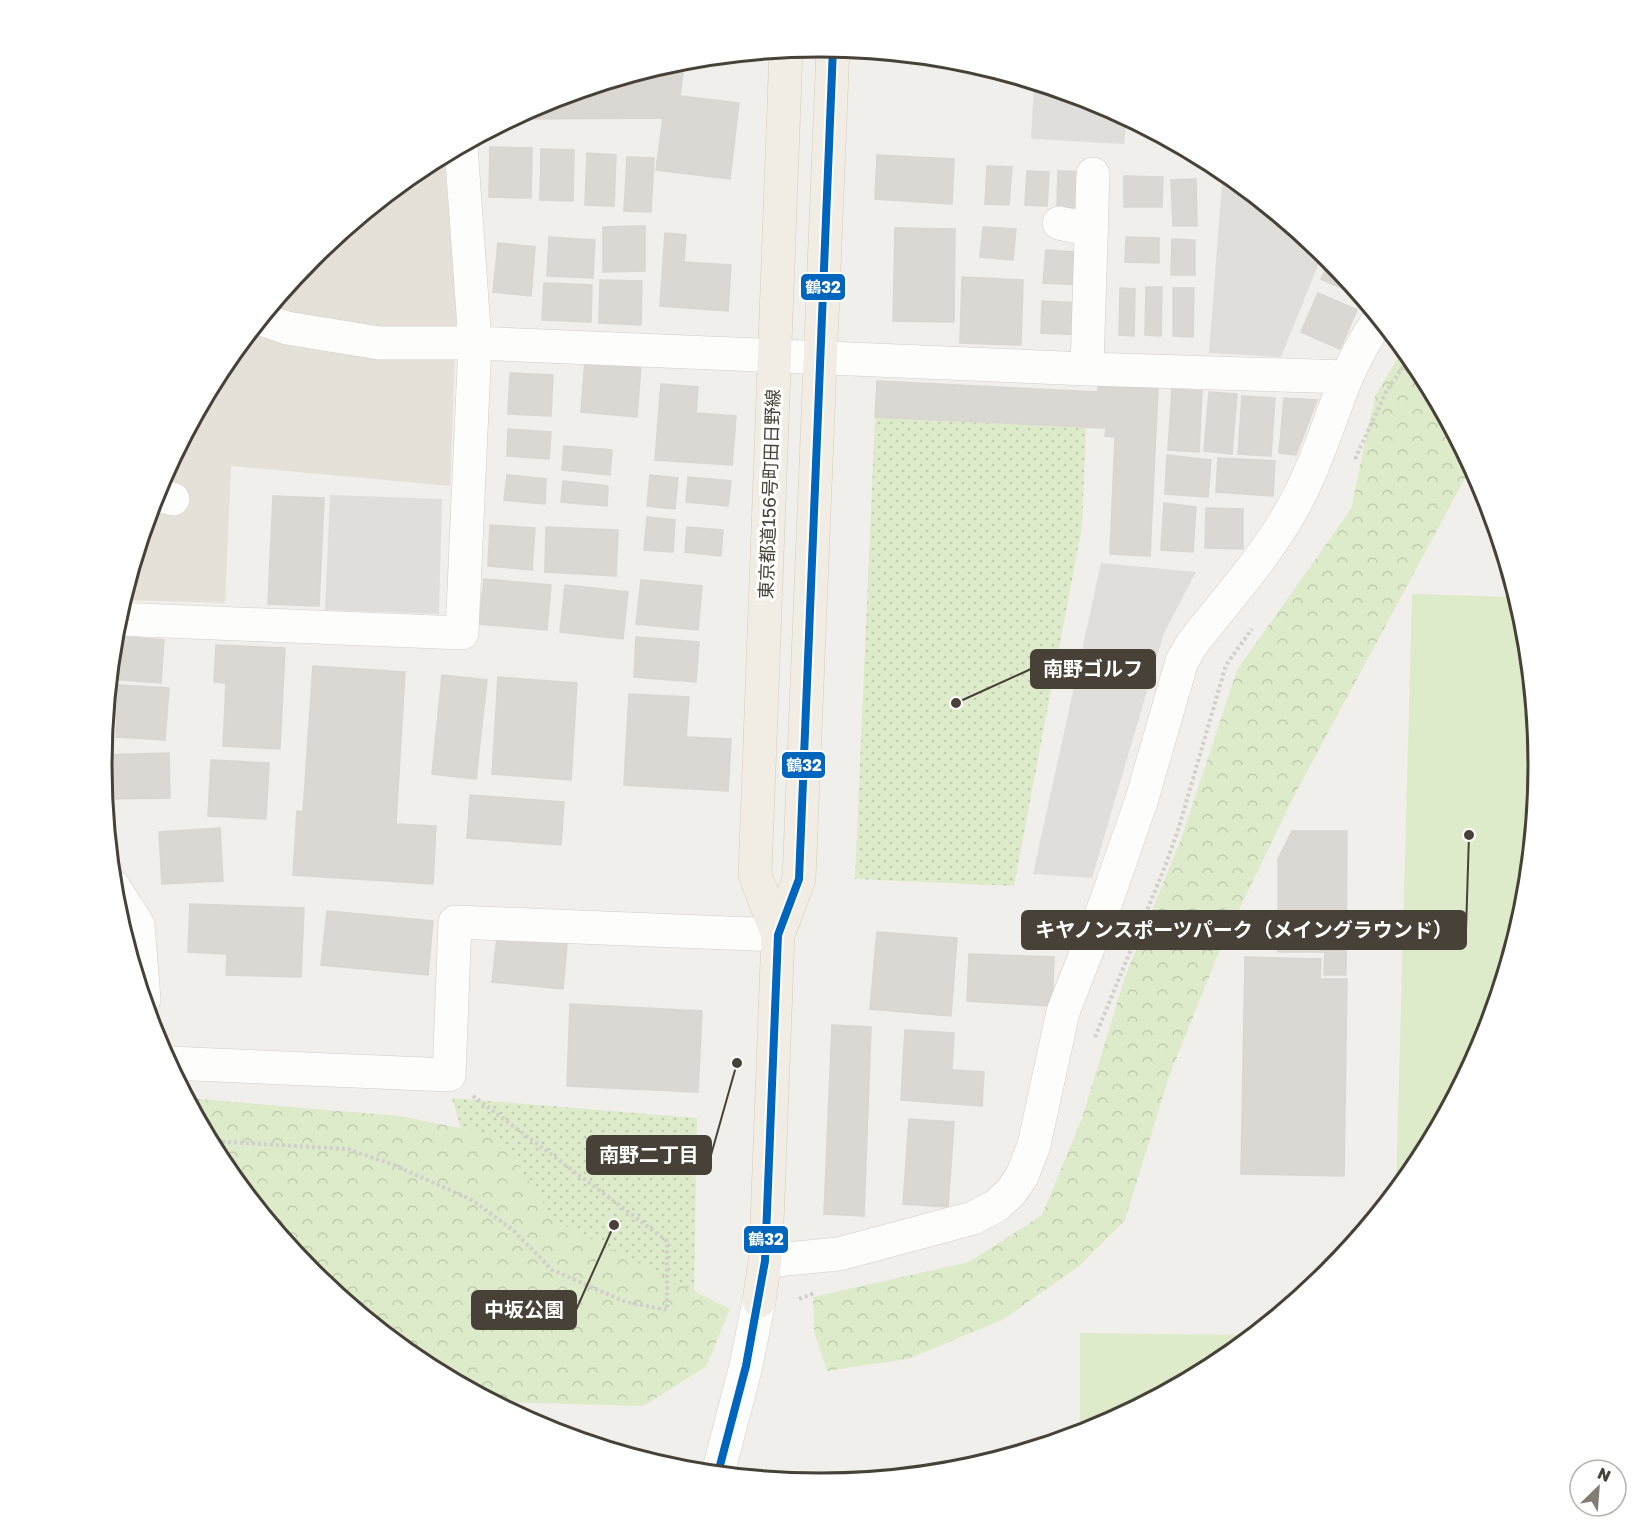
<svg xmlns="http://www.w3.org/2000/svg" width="1640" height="1530" font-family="'Golos Text','Noto Sans JP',sans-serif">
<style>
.residential{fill:#e5e1d8}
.grass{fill:url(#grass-dots)}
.forest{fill:url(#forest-crowns)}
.pitch{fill:#deebcb}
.parking{fill:#e0dedb}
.building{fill:#dbd8d3;stroke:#d9d6d1;stroke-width:1.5}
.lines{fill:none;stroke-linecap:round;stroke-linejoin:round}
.minor-casing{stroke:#cfcdc8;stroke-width:34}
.major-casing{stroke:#d3cbb8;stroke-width:34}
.path{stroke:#d1cfca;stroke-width:4;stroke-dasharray:3 3;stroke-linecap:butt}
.minor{stroke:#fdfdfc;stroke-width:33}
.major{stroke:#f1ede4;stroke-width:33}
.bus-1-casing{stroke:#fff;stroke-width:12}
.bus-1{stroke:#0065bd;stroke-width:8}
.labels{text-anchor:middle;stroke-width:6;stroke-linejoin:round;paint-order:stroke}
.street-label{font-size:18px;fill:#474137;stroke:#fff}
.rim{fill:none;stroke:#474137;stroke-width:3}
.leader{fill:none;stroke:#474137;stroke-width:2}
.callout-dot{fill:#474137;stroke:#fff;stroke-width:2}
.callout{fill:#474137;stroke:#474137;stroke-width:2}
.callout-label{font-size:20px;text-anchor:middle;font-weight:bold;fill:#fff}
.line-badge{stroke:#fff;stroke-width:2}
.badge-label{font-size:16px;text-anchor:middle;font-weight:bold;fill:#fff}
</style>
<defs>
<pattern id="grass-dots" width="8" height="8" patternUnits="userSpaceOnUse" patternTransform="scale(1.5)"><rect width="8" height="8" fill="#deebcb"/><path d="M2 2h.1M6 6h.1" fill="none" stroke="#c0cbaf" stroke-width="1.8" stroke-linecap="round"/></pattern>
<pattern id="forest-crowns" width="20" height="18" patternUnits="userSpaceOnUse" patternTransform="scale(1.5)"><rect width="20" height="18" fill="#deebcb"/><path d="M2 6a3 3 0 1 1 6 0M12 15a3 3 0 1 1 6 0" fill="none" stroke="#c0cbaf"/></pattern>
</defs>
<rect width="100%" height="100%" fill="#f1efeb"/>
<path class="residential" d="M444,155L457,303L450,486L231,466L225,603L123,600L156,490L223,366L312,257L421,167Z"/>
<path class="grass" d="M875,417L1086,428L1082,527L1014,886L855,879Z
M452,1098L697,1118L694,1303L476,1180Z"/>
<path class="forest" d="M1403,349L1418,366L1471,467L1295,794L1221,947L1169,1077L1125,1220L1078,1267L1002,1320L908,1359L827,1371L814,1332L813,1297L969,1262L1042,1215L1082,1118L1125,977L1181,839L1237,670L1351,509L1375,396Z
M187,1098L400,1116L499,1136L555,1221L730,1309L706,1367L643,1406L495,1402L421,1362L312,1273L222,1164Z"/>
<path class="pitch" d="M1412,594L1516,597L1525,625L1538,765L1525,906L1484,1040L1417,1164L1396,1190Z
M1080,1333L1253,1335L1219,1363L1095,1429L1080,1434Z"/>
<path class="parking" d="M862,51L960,60L990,69L861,60Z
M1034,83L1095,101L1127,118L1124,144L1031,139Z
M1223,170L1323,253L1281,357L1209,353Z
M330,495L442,499L439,614L325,610Z
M1101,563L1196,572L1164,633L1092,878L1033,874Z"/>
<path class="building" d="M697,59L684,64L680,96L739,103L730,179L656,170L663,118L522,119V114L545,101L680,60Z
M490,147L532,148L531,198L489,197Z
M541,149L574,150L573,201L540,200Z
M587,153L616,155L614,206L585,205Z
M877,155L954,159L952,204L875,199Z
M627,157L654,158L651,212L624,211Z
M987,166L1012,167L1009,205L985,204Z
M1027,171L1049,172L1047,206L1025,205Z
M1058,171L1091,172L1090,208L1057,207Z
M1124,176L1163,177L1162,207H1124Z
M1196,179L1197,226H1173L1171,180Z
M645,226V271L603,272V227Z
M983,227L1016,229L1013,260L980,257Z
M895,228L955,229L954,322L893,321Z
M665,233L686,235L684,262L731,265L728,311L660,306Z
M549,237L595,240L593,278L547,276Z
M1126,237L1159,238V263L1125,262Z
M1172,239L1195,240V275H1171Z
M498,243L535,247L531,296L493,292Z
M1046,250L1086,253L1084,285L1043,283Z
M1330,259L1360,296L1321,279Z
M962,277L1023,280L1021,345L960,343Z
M600,280L642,281L641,325L599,323Z
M544,283L592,285L591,322L542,320Z
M1146,287H1162L1161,336L1145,335Z
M1120,288L1135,289L1134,336L1119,335Z
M1173,288H1194L1193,337L1173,336Z
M1318,293L1357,310L1340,349L1301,332Z
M1042,301L1081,303L1080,335L1041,333Z
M585,360L641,365L637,417L581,412Z
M510,373L553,375L551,416L508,414Z
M877,381L1098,392V385L1158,389L1150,556L1110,554L1115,437L1105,436L1106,428L875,417Z
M661,384L698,387L696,413L736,416L732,465L655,460Z
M1172,389L1202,391L1199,452L1168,450Z
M1209,392L1237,394L1232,454L1204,451Z
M1242,396L1275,398L1271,456L1238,454Z
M1284,398L1317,400L1296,455L1279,453Z
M508,429L551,432L549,459L507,456Z
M564,446L612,450L610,475L562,470Z
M1167,455L1211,460L1208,497L1165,494Z
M1218,458L1275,461L1273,496L1216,492Z
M507,475L546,479L545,504L504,500Z
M650,475L678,478L675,509L647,506Z
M688,477L731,481L728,506L686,502Z
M563,481L608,486L607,506L561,502Z
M273,496L324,498L319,606L268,604Z
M1164,503L1196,507L1193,552L1161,550Z
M1206,508L1243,509V549L1205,548Z
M647,517L675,520L673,552L644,550Z
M490,525L535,528L532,570L488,566Z
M546,527L618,530L616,576L545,572Z
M687,527L723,530L721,556L685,552Z
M484,579L551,585L547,630L479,624Z
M641,580L702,586L698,630L636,624Z
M565,585L628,592L623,639L560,632Z
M114,636L164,640L161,683L110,679Z
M636,637L699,642L696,682L634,677Z
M216,645L285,648L280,749L223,746L226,683L214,682Z
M313,666L405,672L396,824L436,826L433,884L293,875L297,811L303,812Z
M442,675L487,680L476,779L432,774Z
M498,677L577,683L571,780L492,774Z
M118,685L169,688L165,740L116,737Z
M629,694L689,697L686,737L731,739L728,791L624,785Z
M169,753L170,798L105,799L102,765V755Z
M211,760L269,763L266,819L208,816Z
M470,795L564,802L561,845L467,838Z
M220,828L223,881L162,884L159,832Z
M1292,831H1347L1346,975H1324L1325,952H1278V859Z
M190,904L304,908L301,977L226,975L227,954L188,952Z
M327,911L433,921L428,975L321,965Z
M877,932L957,938L951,1016L870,1009Z
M497,937L567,944L563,989L492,982Z
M969,954L1054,957L1052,1006L967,1001Z
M1245,957L1321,959L1320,979H1347L1344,1176L1241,1174Z
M570,1004L702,1011L698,1092L567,1086Z
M832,1025L871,1027L864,1216L824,1214Z
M905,1030L954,1033L952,1070L984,1072L982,1106L901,1100Z
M909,1119L954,1122L948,1207L903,1204Z"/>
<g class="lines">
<g class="minor-casing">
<path id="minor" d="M1059,223L1092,230
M261,319L287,328L379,343H475L1087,369L1347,377
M1087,369L1093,174
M155,495L173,499
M117,619L462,633L475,343L461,146
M113,886L138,925L144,999
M169,1063L449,1075L455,922L778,935
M765,1261L839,1254L973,1218L996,1206L1011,1192L1022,1176L1034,1145L1063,1012L1106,902L1141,802L1182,661L1192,644C1225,601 1264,559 1291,511C1315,470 1328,423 1346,379C1355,358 1366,338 1379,319
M718,1473L746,1366L759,1301"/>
</g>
<g class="major-casing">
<path id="major" d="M778,935L755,875L786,50
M759,1301L765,1261L767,1223L778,935L799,879L833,48"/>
</g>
<path class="path" d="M1355,459L1386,392L1410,356
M1095,1037L1166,864L1179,827L1226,665L1252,629
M210,1141L348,1149L394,1165L472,1200L513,1230L552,1270L626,1302L667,1310V1241L473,1096
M799,1299L815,1293"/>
<use href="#minor" class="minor"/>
<use href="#major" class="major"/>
<g class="bus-1-casing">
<path id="bus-1" d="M718,1473L746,1366L765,1261L778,935L799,879L833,48"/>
</g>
<use href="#bus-1" class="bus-1"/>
</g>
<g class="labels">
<g class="street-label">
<text transform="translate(770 494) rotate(-88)" y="6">東京都道156号町田日野線</text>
</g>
</g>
<path d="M0 0H1640V1530H0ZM112 765a708 708 0 1 1 1416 0a708 708 0 1 1-1416 0Z" fill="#fff" fill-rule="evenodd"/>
<path class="rim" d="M112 765a708 708 0 1 1 1416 0a708 708 0 1 1-1416 0Z"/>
<path class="leader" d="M956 703L1031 669M1469 835L1466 930M737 1063L711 1155M614 1225L576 1310"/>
<g class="callout-dot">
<circle cx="956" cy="703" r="6"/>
<circle cx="1469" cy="835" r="6"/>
<circle cx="737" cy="1063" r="6"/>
<circle cx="614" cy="1225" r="6"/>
</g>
<g class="callout">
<rect x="1031" y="650" width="124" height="38" rx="6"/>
<rect x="1022" y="911" width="444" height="38" rx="6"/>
<rect x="587" y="1136" width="124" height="38" rx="6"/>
<rect x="472" y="1291" width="104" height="38" rx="6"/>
</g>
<g class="callout-label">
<text x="1093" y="676">南野ゴルフ</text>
<text x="1244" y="937">キヤノンスポーツパーク（メイングラウンド）</text>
<text x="649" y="1162">南野二丁目</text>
<text x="524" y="1317">中坂公園</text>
</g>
<g class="line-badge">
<rect x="800" y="273" width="46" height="28" rx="6" fill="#0065bd"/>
<rect x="781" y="751" width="45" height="28" rx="6" fill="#0065bd"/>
<rect x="743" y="1225" width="46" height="29" rx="6" fill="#0065bd"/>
</g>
<g class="badge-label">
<text x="823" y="293">鶴32</text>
<text x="804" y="771">鶴32</text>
<text x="766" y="1245">鶴32</text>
</g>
<g transform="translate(1598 1488) rotate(25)"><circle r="28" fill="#ffffff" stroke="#b5b3af" stroke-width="1.5"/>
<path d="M0-4.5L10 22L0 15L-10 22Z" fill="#827e76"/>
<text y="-9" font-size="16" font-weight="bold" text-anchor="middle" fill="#474137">N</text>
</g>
</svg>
